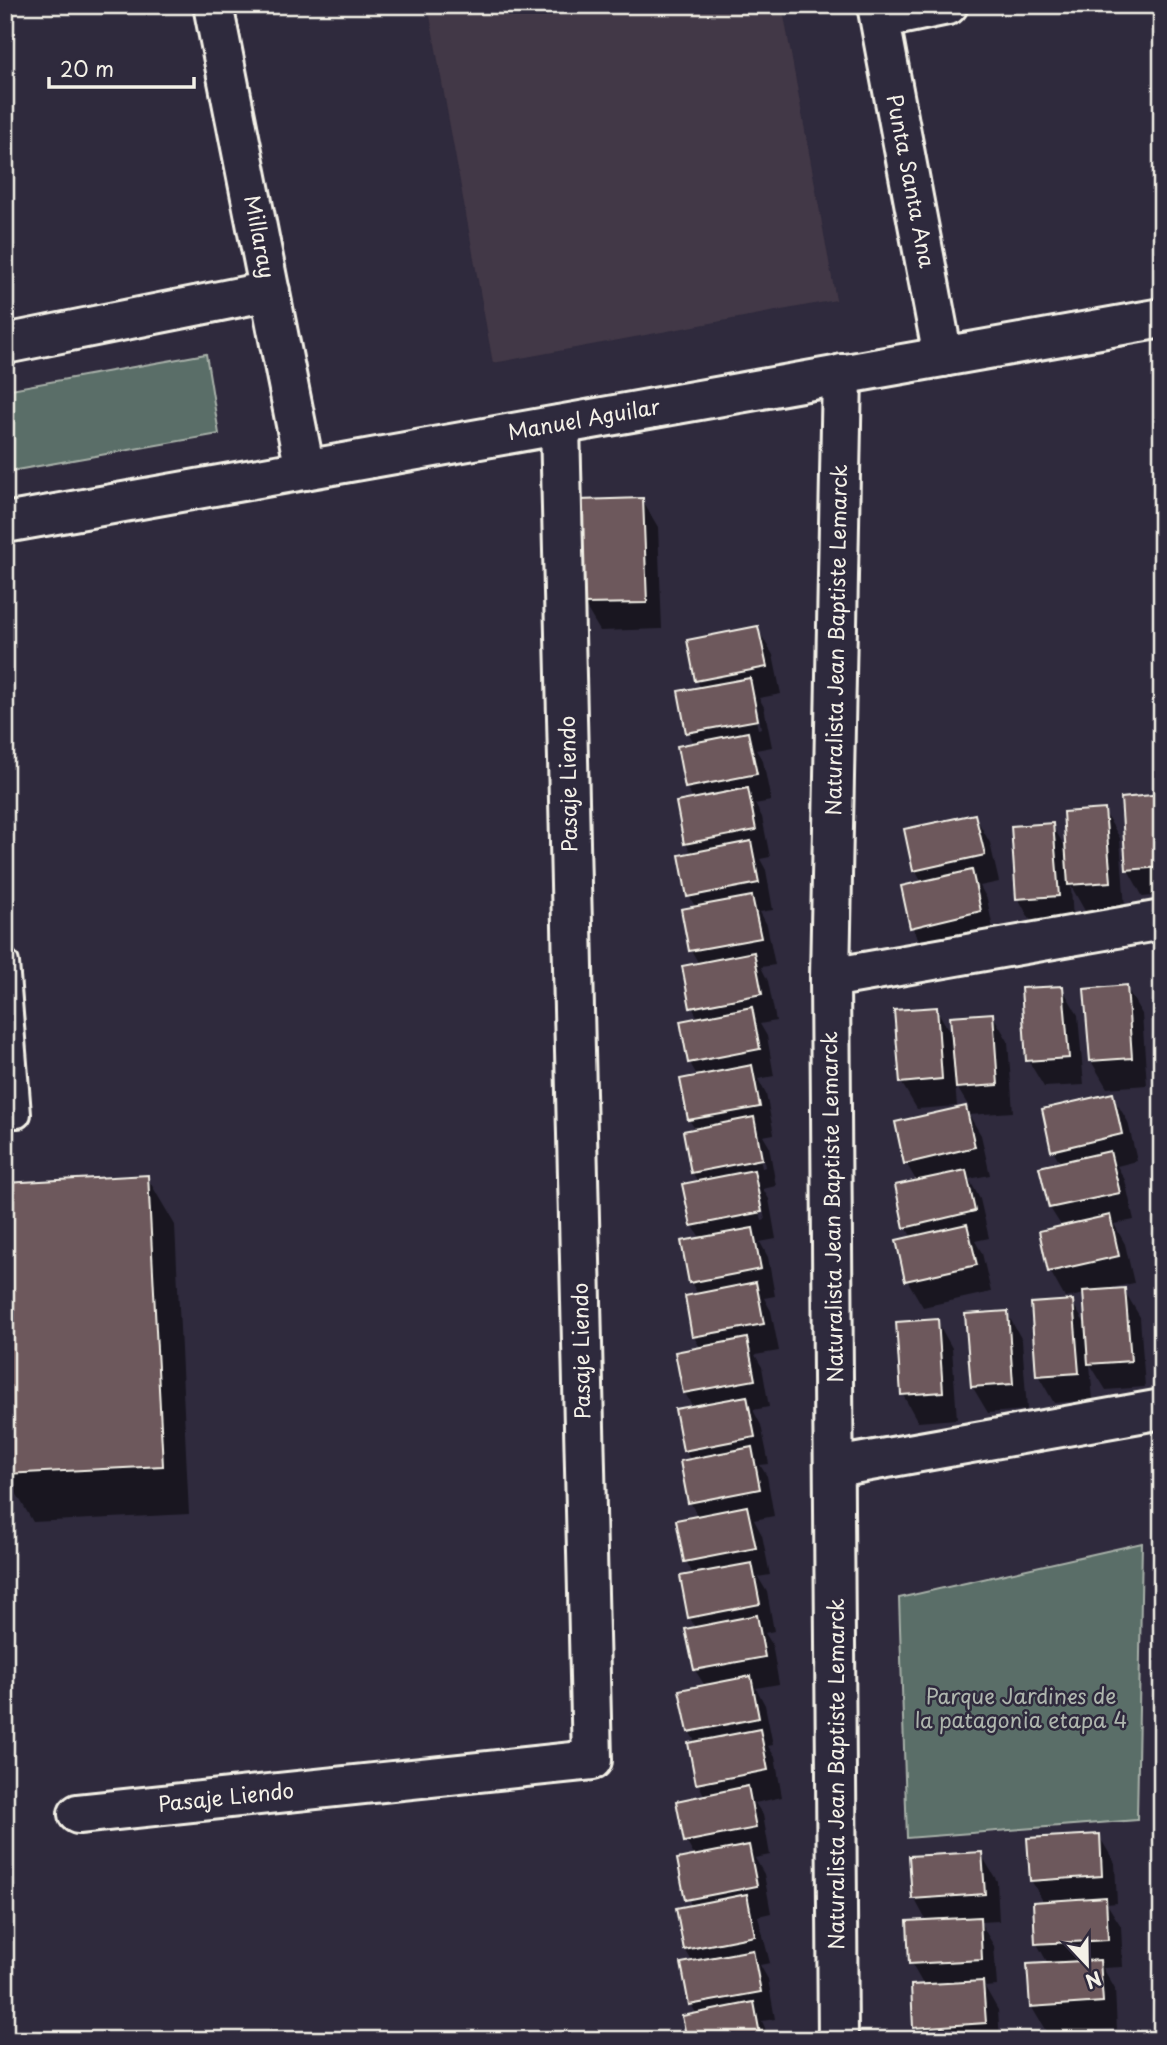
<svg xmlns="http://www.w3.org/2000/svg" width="1167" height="2045" font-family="'Playpen Sans',sans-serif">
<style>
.built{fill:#423846}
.green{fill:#5a6e68;stroke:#a7b0a8;stroke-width:2}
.shadow{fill:#0007;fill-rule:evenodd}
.building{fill:#6d585b;stroke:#f4f1e8;stroke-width:2}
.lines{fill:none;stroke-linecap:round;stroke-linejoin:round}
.service-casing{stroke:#f4f1e8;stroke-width:32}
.minor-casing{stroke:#f4f1e8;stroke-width:44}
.tertiary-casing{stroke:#f4f1e8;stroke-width:44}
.service{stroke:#2f2a3d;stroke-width:26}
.minor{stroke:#2f2a3d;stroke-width:38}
.tertiary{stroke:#2f2a3d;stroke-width:38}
.labels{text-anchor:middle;stroke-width:5;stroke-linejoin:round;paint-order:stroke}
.street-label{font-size:21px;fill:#f4f1e8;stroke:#2f2a3d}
.park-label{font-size:21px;fill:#afb6ae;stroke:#2f2a3d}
</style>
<rect width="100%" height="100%" fill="#2f2a3d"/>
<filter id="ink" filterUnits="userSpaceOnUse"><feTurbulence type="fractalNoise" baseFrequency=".0143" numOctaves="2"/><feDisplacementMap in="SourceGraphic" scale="14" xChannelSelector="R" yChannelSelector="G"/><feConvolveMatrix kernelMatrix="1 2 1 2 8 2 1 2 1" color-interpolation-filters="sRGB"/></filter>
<g filter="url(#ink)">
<path class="built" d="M428,5H782L836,300L493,363Z"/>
<path class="green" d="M206,354L219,434L5,472V390Z
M1142,1543L1137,1820L907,1838L899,1598Z"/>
<path class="shadow" d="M642,500L658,527L662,629L600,631L584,604L581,501Z
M757,628L773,655L781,694L759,698L764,707L772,747L756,750L763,761L771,801L755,804L762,817L770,857L760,859L766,870L773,910L760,912L767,925L775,965L761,967L768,981L776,1021L760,1024L767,1036L774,1076L758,1079L766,1094L774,1134L763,1136L769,1146L776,1186L763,1189L769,1199L776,1239L760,1242L768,1257L775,1296L764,1298L771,1311L779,1351L755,1355L762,1367L769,1407L753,1410L761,1425L769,1464L760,1465L767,1476L774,1516L754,1520L762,1535L770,1575L758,1577L767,1592L774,1631L765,1633L772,1644L779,1684L756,1688L765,1705L773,1745L768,1746L775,1757L782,1797L755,1803L763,1815L770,1855L755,1858L764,1874L771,1913L758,1916L770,1963L760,1965L768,1979L775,2019L762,2021L770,2040H689L697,2015L691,2004L693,1963L685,1949L691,1907L679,1860L695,1857L686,1841L705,1797L698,1783L696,1743L689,1731L705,1686L695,1670L696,1629L690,1618L682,1578L694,1576L686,1561L698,1517L690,1502L691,1461L685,1450L693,1407L685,1393L677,1354L701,1349L694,1337L687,1298L698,1295L691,1282L701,1239L692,1225L699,1183L692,1172L696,1130L689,1120L698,1077L690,1063L682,1023L699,1020L692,1007L699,964L691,950L696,908L689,896L692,854L686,844L678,804L694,801L686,787L695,745L688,732L701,689L697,680ZM753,706H757L761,728L758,729ZM758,1146H761L765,1167L762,1168ZM758,1199H761L765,1220L762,1221Z
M1162,796V895L1143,897L1128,870Z
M1104,811L1120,838L1125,908L1085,911L1071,886L1073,922L1033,925L1018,898L1052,825L1067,850Z
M975,816L990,843L999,882L980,886L987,899L995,938L927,954L912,927L922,883L915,870Z
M1126,987L1142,1014L1147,1085L1107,1088L1091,1061Z
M1062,988L1078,1015L1084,1085L1044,1087L1028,1060Z
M936,1008L954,1040L992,1014L1008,1041L1013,1112L969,1115L981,1135L990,1175L969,1179L980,1199L989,1238L975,1241L982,1253L991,1292L923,1307L907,1280L912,1238L906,1227L917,1182L906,1163L897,1124L969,1107L955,1084L957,1106L917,1109L901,1082Z
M1112,1095L1128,1122L1137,1161L1117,1166L1125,1180L1134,1220L1114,1224L1125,1244L1134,1283L1111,1288L1124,1290L1140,1317L1145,1387L1106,1390L1090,1364L1093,1400L1054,1403L1038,1375L1072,1302L1088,1329L1085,1294L1065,1298L1050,1271L1062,1227L1050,1208L1061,1164L1053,1150Z
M147,1177L175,1225L189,1514L33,1522L5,1474V1184Z
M1007,1313L1022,1340L1027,1410L988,1413L972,1386Z
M937,1321L952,1348L957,1419L918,1422L903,1395Z
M1099,1836L1115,1863L1117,1903L1107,1904L1121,1926L1123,1967L1103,1968L1115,1989L1117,2029L1047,2033L1031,2006L1049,1965L1037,1944L1044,1903L1031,1880Z
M981,1854L997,1881L999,1921L980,1922L994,1946L997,1986L985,1987L998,2010L1000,2040H922L915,2027L924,1986L911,1963L927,1922L914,1898Z"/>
<path class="building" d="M643,498L647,603L582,604L579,500Z
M758,626L767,667L695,681L687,640Z
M750,678L758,720L686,733L678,691Z
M748,732L757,774L685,788L677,746Z
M748,788L756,830L684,844L676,802Z
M1162,794V867L1126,870L1121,798Z
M1105,809L1111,882L1068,885L1063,812Z
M975,814L985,855L913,871L904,829Z
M1053,823L1059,896L1016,899L1011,826Z
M751,841L759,883L687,897L679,855Z
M972,870L981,911L910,928L901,886Z
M752,896L761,938L689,951L681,909Z
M754,952L762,994L690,1008L682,966Z
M1127,985L1132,1058L1090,1061L1084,989Z
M1063,986L1069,1058L1026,1061L1021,988Z
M752,1007L760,1049L688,1063L680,1021Z
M937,1007L942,1079L900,1083L894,1010Z
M993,1013L998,1085L956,1088L950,1016Z
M752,1065L760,1107L688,1120L680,1079Z
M1113,1093L1122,1134L1051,1151L1042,1109Z
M966,1106L975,1147L904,1164L895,1122Z
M754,1117L762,1159L691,1173L683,1131Z
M1110,1151L1120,1193L1049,1208L1039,1167Z
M754,1170L762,1212L691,1226L682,1184Z
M966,1170L975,1211L904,1228L895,1185Z
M148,1175L163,1466L5,1474V1183Z
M1110,1215L1119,1256L1048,1272L1039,1231Z
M967,1224L977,1265L905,1281L896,1240Z
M753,1228L761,1269L689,1283L681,1241Z
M756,1282L764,1324L692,1337L685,1296Z
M1125,1288L1131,1361L1088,1364L1083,1291Z
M1073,1300L1079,1373L1036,1376L1031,1303Z
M1008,1311L1013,1384L971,1387L965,1314Z
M938,1319L943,1392L901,1395L896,1322Z
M747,1338L755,1380L683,1393L675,1352Z
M747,1396L755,1437L683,1451L675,1409Z
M752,1447L760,1489L688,1503L680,1461Z
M747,1506L756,1548L684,1562L676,1520Z
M752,1563L760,1604L688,1618L680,1576Z
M757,1615L765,1657L694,1670L685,1629Z
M751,1676L759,1718L688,1732L679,1690Z
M760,1729L768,1770L696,1784L688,1743Z
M748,1786L756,1828L684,1842L676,1801Z
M1100,1834L1102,1876L1030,1881L1027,1838Z
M749,1845L757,1886L685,1900L677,1859Z
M982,1852L985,1894L912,1899L909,1856Z
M747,1894L755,1936L684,1950L676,1908Z
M1106,1897L1108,1940L1035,1944L1033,1902Z
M980,1917L982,1960L909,1964L907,1921Z
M753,1950L761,1992L689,2005L681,1963Z
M1100,1960L1103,2002L1030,2007L1027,1964Z
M983,1981L986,2023L913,2028L911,1985Z
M754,2002L761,2040H687L682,2016Z"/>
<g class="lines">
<g class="service-casing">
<path id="service" d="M5,963L17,1114"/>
</g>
<g class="minor-casing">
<path id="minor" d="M213,5L305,470
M877,5L943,357
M880,19L948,5
M5,344L270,291
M830,978L1162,920
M836,1467L1162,1409
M78,1814L592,1760L560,425
M838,2040L830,978L842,374"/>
</g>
<g class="tertiary-casing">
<path id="tertiary" d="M5,523L1162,318"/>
</g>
<use href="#service" class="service"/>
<use href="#minor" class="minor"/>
<use href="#tertiary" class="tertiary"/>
</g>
</g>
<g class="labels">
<g class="street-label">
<text transform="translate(910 181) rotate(79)" y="7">Punta Santa Ana</text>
<text transform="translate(259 237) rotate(79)" y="7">Millaray</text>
<text transform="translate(584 420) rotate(-10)" y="7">Manuel Aguilar</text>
<text transform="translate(837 640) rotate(-89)" y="7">Naturalista Jean Baptiste Lemarck</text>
<text transform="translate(569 784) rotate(-91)" y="7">Pasaje Liendo</text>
<text transform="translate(833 1207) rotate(-91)" y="7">Naturalista Jean Baptiste Lemarck</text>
<text transform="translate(582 1351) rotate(-91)" y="7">Pasaje Liendo</text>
<text transform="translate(837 1774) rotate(-90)" y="7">Naturalista Jean Baptiste Lemarck</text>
<text transform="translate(226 1798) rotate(-6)" y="7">Pasaje Liendo</text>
</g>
<g class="park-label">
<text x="1021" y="1704">Parque Jardines de<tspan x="1021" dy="24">la patagonia etapa 4</tspan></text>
</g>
</g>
<rect width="1167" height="2045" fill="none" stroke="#2f2a3d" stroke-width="28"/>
<rect x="14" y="14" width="1139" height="2017" fill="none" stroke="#f4f1e8" stroke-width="2.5" filter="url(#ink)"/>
<g transform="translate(1087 1964) rotate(158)" stroke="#2f2a3d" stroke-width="5" paint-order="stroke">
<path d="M0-5L12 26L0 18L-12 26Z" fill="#f4f1e8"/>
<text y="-10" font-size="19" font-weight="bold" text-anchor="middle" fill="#f4f1e8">N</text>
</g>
<path d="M49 77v10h145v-10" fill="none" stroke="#f4f1e8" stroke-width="3.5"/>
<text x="60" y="77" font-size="21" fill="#f4f1e8" stroke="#2f2a3d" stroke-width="5" paint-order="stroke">20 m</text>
</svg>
